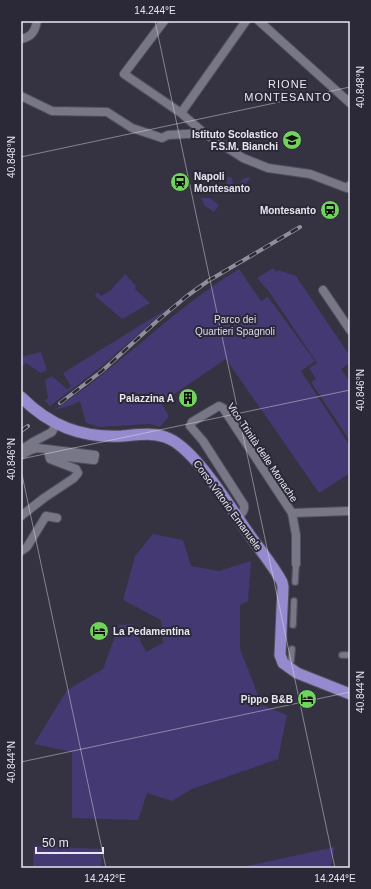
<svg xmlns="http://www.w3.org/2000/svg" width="371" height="889" font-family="Helvetica,sans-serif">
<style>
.green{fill:#443972}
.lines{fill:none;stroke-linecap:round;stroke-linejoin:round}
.pedestrian-casing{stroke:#52505c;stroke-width:8}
.minor-casing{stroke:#52505c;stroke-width:10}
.primary-casing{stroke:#52505c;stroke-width:13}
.pedestrian{stroke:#787787;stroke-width:5.5}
.minor{stroke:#787787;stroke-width:8}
.primary{stroke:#958acd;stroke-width:11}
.rail-casing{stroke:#908e9a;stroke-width:4}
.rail{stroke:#2b2937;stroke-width:2.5;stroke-dasharray:8;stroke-linecap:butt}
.ticks{fill:none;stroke:#e8e7f0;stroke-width:1;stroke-opacity:0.45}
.labels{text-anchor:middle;stroke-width:4;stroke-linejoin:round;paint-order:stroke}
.poi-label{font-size:10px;font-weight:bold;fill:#e8e7f0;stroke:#2b2937;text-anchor:end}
.park-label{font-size:10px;fill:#dddbf0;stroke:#2b2937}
.street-label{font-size:10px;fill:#e8e7f0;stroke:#2b2937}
.neighbourhood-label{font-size:11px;letter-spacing:1px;fill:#e8e7f0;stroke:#2b2937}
.neatline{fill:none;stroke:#e8e7f0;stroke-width:1.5}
.ticks-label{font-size:10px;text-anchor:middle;fill:#e8e7f0}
</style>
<rect width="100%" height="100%" fill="#353341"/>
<path class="green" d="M227,177H231L233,182L231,191L227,192Z
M248,177L250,178L241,190L240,182L243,179Z
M201,198H210L219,205L214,212L205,206Z
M273,268L276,272L278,270L296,276L350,356V363L341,369L350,382V441L311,382L316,379L309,368L317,363L270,293L257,278Z
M239,269L261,301L268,297L315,361L301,371L350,446V473L319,493L226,359L161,403L169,416L160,427L150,424L99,427L86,423L80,401L72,405L54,410C119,367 173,309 239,269Z
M125,274L136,286L135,289L150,303L122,319L95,296L97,292L101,296L110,291Z
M167,309L101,367L50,406L45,401L48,398L45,380L52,376L67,389L71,386L63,373Z
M41,352L47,370L41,373L26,363L21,367V357Z
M153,534L183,540L191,566L219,571L251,561L248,601L240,605V649L262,705L287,715L278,759L192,789L172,801L147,793L138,820L72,818V752L34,744L67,690L103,669L119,625L132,624L146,652L163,643L161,620L123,600L135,556Z
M34,846L102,849L101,868H33Z
M335,847L330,868H238Z"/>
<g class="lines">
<g class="pedestrian-casing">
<path id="pedestrian" d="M295,582L296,564
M293,625L294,601
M342,655H350
M291,661L292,649"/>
</g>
<g class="minor-casing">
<path id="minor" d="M164,21L124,74L181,113L204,133L243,158L268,168L310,174L347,188L350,185
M259,21L350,103
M21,39C32,37 35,31 37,21
M21,96L52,111L107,112L132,128L162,138L168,135L204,133
M181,113L246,21
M323,290L350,330
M21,450L33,442L52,432L56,424
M21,455L31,450L38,448L95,455L94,460L49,455L50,459L76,469L78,473L74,478L44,498L21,516
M292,513L350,511
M237,517C242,513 245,511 244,505L203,441L190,426L192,422L219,406L223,408L292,513L296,535V564
M21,551L27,547L46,516L57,518"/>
</g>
<g class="primary-casing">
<path id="primary" d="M21,397C50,426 81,438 122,436C136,435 151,432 165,437C194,446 231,509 249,534C260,550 273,565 282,582L283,587L280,655L283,663L297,673L350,694"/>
</g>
<use href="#pedestrian" class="pedestrian"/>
<use href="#minor" class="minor"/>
<use href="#primary" class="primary"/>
<g class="rail-casing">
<path id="rail" d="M60,403L102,371L157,321L187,296L208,281L300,227
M21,431L28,426"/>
</g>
<use href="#rail" class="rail"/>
</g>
<path class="ticks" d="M155,21L335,868M21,157L350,87M21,459L350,390M21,470L106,868M21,762L350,692"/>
<defs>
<g id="school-disc" transform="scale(1)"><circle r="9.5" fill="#71d25e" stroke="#2b2937"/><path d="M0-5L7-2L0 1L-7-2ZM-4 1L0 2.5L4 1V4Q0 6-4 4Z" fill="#111"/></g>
<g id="station-disc" transform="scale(1)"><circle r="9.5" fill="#71d25e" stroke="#2b2937"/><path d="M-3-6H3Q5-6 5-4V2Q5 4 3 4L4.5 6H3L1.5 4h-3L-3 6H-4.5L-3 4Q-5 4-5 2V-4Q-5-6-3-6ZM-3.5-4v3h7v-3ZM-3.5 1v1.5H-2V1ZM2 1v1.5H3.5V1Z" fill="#111"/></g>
<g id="building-disc" transform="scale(1)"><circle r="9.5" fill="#71d25e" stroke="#2b2937"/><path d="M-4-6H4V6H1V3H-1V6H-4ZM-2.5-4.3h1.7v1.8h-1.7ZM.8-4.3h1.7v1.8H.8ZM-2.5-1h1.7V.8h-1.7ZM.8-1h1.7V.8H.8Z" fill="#111"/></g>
<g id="hotel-disc" transform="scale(1)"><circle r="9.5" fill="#71d25e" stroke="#2b2937"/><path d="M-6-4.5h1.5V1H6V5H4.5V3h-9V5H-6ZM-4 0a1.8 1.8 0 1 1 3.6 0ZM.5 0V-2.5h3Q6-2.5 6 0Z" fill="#111"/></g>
</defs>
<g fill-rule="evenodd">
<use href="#school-disc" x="292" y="140"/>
<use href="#station-disc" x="180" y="182"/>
<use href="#station-disc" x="330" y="210"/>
<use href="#building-disc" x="188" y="398"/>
<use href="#hotel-disc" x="99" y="631"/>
<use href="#hotel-disc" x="307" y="699"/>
</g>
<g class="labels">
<g class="poi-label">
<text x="278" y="138">Istituto Scolastico<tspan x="278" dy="12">F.S.M. Bianchi</tspan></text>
<text x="194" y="180" text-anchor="start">Napoli<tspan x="194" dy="12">Montesanto</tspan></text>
<text x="316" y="214">Montesanto</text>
<text x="174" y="402">Palazzina A</text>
<text x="113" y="635" text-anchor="start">La Pedamentina</text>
<text x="293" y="703">Pippo B&amp;B</text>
</g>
<g class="park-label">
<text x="235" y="323">Parco dei<tspan x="235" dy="12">Quartieri Spagnoli</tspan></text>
</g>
<g class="street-label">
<text transform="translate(263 452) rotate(56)" y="4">Vico Trinità delle Monache</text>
<text transform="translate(228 505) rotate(54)" y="4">Corso Vittorio Emanuele</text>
</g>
<g class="neighbourhood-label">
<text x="288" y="88">RIONE<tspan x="288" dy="13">MONTESANTO</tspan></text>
</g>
</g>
<rect width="371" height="889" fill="none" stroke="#2b2937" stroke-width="44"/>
<path d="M36 847v6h67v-6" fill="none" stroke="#e8e7f0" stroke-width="2"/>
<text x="42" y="847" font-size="12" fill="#e8e7f0" stroke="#2b2937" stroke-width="3" paint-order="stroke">50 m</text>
<rect x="22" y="22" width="327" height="845" class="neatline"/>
<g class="ticks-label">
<text x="155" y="14">14.244°E</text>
<text transform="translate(360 87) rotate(-90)" y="4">40.848°N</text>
<text transform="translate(11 157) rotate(-90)" y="4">40.848°N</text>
<text transform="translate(360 390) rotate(-90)" y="4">40.846°N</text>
<text transform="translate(11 459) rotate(-90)" y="4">40.846°N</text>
<text transform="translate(360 692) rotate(-90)" y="4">40.844°N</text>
<text transform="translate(11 762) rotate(-90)" y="4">40.844°N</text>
<text x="105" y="882">14.242°E</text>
<text x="335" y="882">14.244°E</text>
</g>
</svg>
